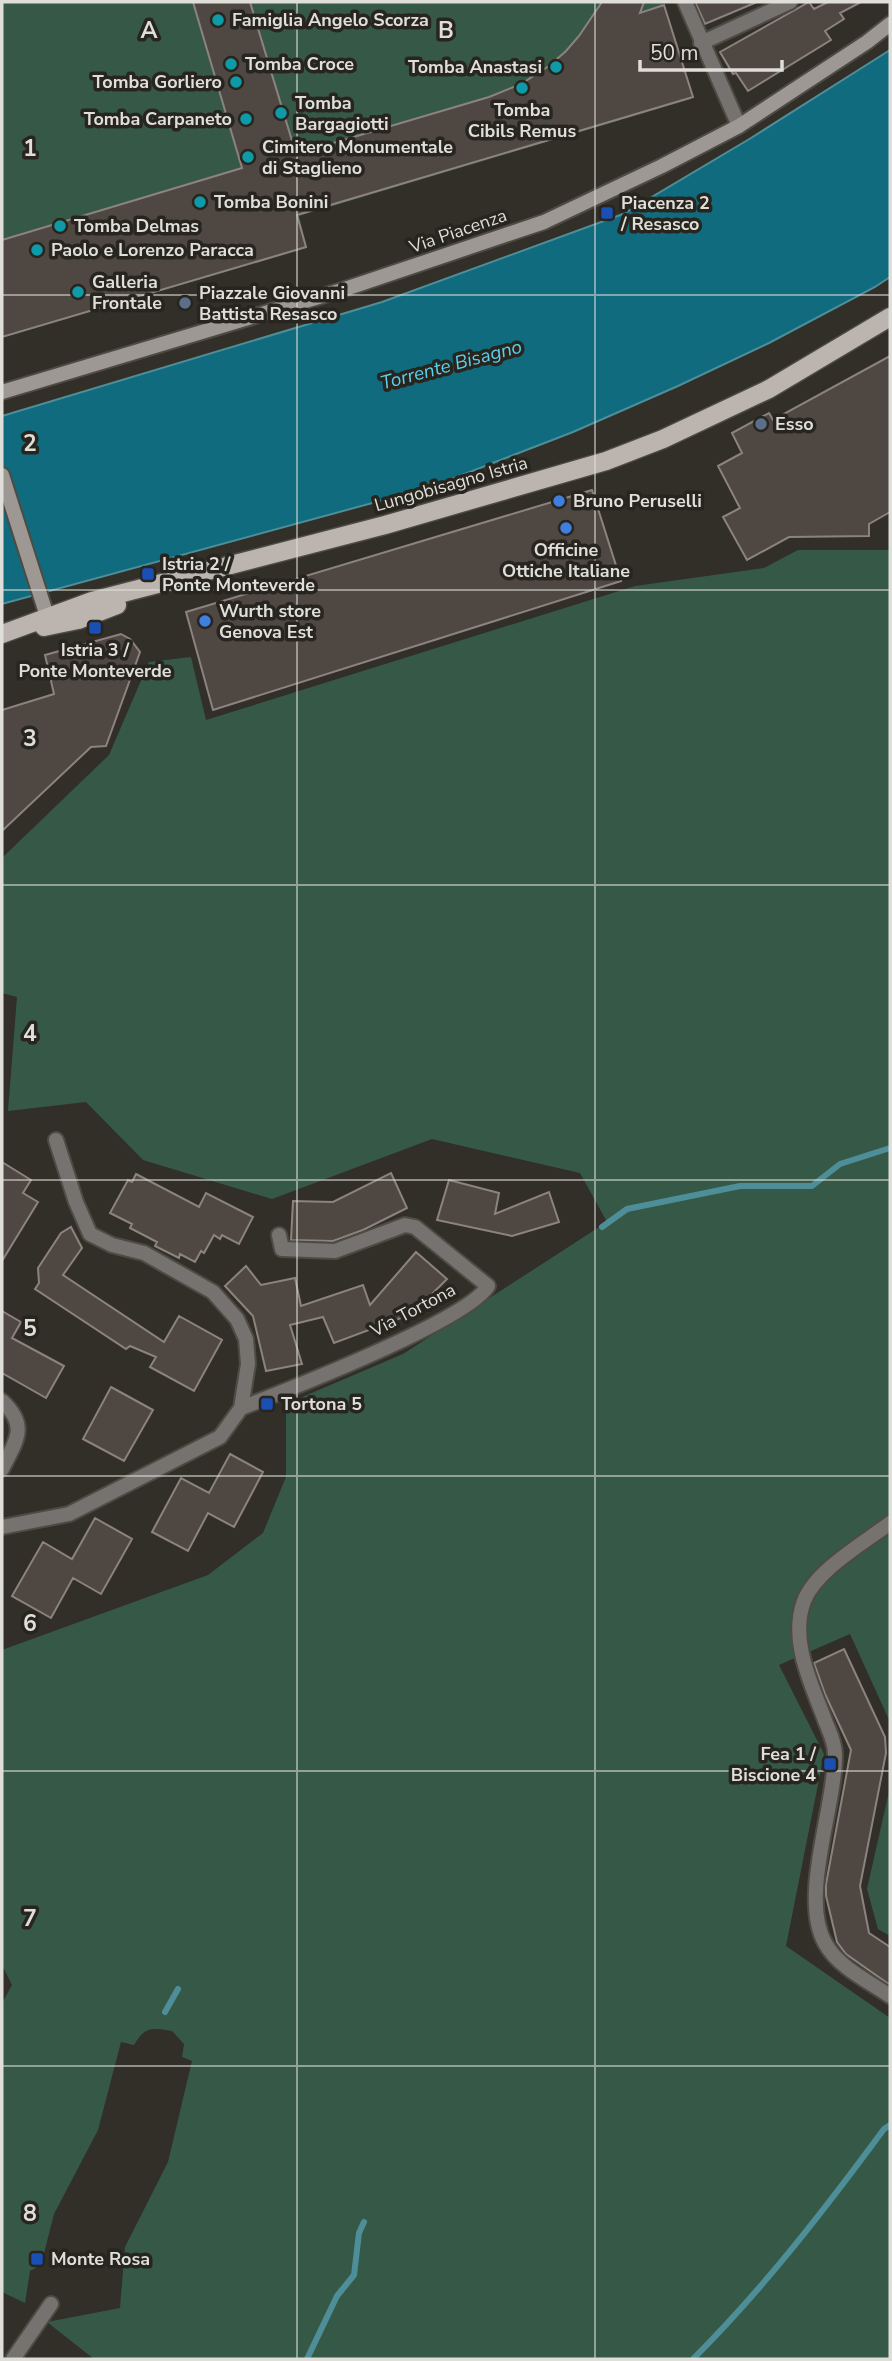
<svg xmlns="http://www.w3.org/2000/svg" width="892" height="2361" font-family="'Nunito Sans',sans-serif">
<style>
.green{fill:#365947}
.water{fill:#106b7e;stroke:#4e8e99;stroke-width:2}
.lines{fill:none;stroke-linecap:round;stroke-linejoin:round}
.stream{stroke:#4e8e99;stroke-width:6}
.building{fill:#4f4742;stroke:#8d837e;stroke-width:2}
.street-casing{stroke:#4d4b43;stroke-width:18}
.secondary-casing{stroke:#4d4b43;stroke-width:18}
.primary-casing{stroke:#4d4b43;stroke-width:21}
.street{stroke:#76726f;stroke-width:14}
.secondary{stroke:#9d9893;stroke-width:14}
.primary{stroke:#bcb5af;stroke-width:18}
.grid{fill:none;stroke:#dfded9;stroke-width:2;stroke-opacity:0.55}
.culture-dot{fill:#0f9aa8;stroke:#27251e;stroke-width:2.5}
.transit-dot{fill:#1a4fb4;stroke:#27251e;stroke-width:2.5}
.service-dot{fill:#5c6f8a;stroke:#27251e;stroke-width:2.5}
.shop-dot{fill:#3f7fe0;stroke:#27251e;stroke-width:2.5}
.labels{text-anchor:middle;stroke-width:7;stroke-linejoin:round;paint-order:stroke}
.poi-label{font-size:18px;font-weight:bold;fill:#dfded9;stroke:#27251e;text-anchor:start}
.street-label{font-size:18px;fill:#dfded9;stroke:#27251e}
.water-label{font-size:19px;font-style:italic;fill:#5bd1ee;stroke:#27251e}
.grid-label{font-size:23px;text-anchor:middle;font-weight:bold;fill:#dfded9;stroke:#27251e;stroke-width:7;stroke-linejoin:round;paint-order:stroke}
</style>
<rect width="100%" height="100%" fill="#312f27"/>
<path class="green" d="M2,2H662L691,99L299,216L307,248L2,338Z
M798,550H890V1722L850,1634L779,1665L824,1754L786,1946L890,2018V2359H94L47,2322L120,2308L125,2247L168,2162L192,2061L182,2057L184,2044L172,2031C152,2028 145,2026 134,2045L121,2042L98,2130L54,2214L41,2265L30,2271L25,2303L2,2292V2003L12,1985L2,1965V1650L208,1575L263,1533L286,1477V1404L403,1354L607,1222L580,1173L432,1139L272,1199L143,1160L86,1102L8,1111L17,997L2,993V858L109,755L149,662L191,657L206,720L635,586L764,568Z
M890,1787V1936L878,1929L867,1889Z"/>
<path class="water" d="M890,50V277L875,287L769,343L678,386L573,432L431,487L2,604V416L382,302L623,214L751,138Z"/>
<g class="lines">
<path class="stream" d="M602,1227L627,1209L740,1186H812L840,1164L890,1148
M165,2012L178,1989
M307,2359L337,2296L354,2275L359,2233L364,2222
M693,2359C764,2288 825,2209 884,2129L890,2125"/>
</g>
<path class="building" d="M193,2H250L296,154L489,97L521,84L549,66L566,51L579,36L602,2H644L640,13L664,5L693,97L297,215L306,247L2,337V240L242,168Z
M695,2H757L705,24Z
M809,2L814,9L828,2H861L840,13L844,19L825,31L831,40L748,91L736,73L733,74L720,52Z
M890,356V512L869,524V536L789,537L747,560L723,517L740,508L718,466L742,453L732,433L769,413L773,420Z
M592,490L621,581L213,710L186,612Z
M121,634L130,639L140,652L106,746L91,747L2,831V710L54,694L45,655Z
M2,1162L31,1180L23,1193L38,1202L2,1261Z
M391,1173L407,1208L363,1230L333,1241L291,1240L293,1201L333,1202Z
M136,1174L199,1207L206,1193L253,1217L239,1244L222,1235L220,1239L214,1235L204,1253L201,1251L195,1262L180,1254L179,1258L155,1246L157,1242L130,1228L132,1224L110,1213L128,1180L132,1182Z
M449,1180L499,1193L495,1214L549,1192L559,1222L512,1236L437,1220Z
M71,1227L82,1248L63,1275L164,1342L179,1316L222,1340L194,1391L150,1367L156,1357L130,1346L126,1349L35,1289L39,1283L38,1268L61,1233Z
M416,1252L447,1279L412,1314L334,1343L323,1317L290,1325L302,1364L266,1371L253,1316L225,1286L246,1266L261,1285L295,1278L301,1306L363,1285L370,1305Z
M2,1311L21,1322L12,1338L64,1366L46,1398L2,1373Z
M111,1387L153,1410L124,1461L83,1439Z
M230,1454L263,1472L234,1527L208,1513L188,1551L152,1532L181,1478L209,1493Z
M95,1518L132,1539L101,1594L73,1578L51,1618L12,1596L43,1542L72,1559Z
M844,1649L885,1737L886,1753L860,1886L869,1933L890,1947V1985L846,1954L837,1942L826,1896V1884L851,1750L825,1694L814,1663Z"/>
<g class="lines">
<g class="street-casing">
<path id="street" d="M685,2L739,126
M701,43L790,2
M2,1401C29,1426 16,1441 2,1469
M241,1408C285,1391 468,1320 488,1286L415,1227L405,1225L335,1251L282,1249L279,1235
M890,1523C864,1543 816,1570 804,1601C789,1641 812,1685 826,1723C830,1733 835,1743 835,1754C836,1805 799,1897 825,1943C838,1967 868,1981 890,1996
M2,1527L69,1514L220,1437L241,1408L248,1364L246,1339L237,1319L213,1292L144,1253L112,1245L90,1234L76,1202L56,1140
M13,2359L51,2304"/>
</g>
<g class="secondary-casing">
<path id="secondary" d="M2,392L342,290L544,222L662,166L739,126L867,42L890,24
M2,475L47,616"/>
</g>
<g class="primary-casing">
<path id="primary" d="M44,627L78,620L117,605
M2,634L92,601L385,525L606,461L663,439L769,389L890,317"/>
</g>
<use href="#street" class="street"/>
<use href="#secondary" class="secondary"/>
<use href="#primary" class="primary"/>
</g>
<path class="grid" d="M297,2V2359M595,2V2359M2,295H890M2,590H890M2,885H890M2,1180H890M2,1476H890M2,1771H890M2,2066H890"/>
<g class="culture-dot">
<circle cx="218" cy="20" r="7"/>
<circle cx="231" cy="64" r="7"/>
<circle cx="556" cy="67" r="7"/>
<circle cx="236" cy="82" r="7"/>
<circle cx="522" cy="88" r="7"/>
<circle cx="281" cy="113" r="7"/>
<circle cx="246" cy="119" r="7"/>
<circle cx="248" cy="157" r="7"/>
<circle cx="200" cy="202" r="7"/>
<circle cx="60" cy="226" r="7"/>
<circle cx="37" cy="250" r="7"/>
<circle cx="78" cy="292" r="7"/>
</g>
<g class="transit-dot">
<rect x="600" y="206" width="14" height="14" rx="3.5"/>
<rect x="141" y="567" width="14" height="14" rx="3.5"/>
<rect x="88" y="621" width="14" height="14" rx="3.5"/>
<rect x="260" y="1397" width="14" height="14" rx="3.5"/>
<rect x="823" y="1757" width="14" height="14" rx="3.5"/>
<rect x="30" y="2252" width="14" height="14" rx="3.5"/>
</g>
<g class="service-dot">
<circle cx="185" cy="303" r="7"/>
<circle cx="761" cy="424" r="7"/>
</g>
<g class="shop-dot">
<circle cx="559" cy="501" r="7"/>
<circle cx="566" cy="528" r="7"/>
<circle cx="205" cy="621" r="7"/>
</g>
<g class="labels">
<g class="poi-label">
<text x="232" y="26">Famiglia Angelo Scorza</text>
<text x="245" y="70">Tomba Croce</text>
<text x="542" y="73" text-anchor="end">Tomba Anastasi</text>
<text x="222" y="88" text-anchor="end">Tomba Gorliero</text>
<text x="295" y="109">Tomba<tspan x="295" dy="21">Bargagiotti</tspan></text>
<text x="522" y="116" text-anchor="middle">Tomba<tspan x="522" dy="21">Cibils Remus</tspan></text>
<text x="232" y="125" text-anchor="end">Tomba Carpaneto</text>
<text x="262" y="153">Cimitero Monumentale<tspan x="262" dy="21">di Staglieno</tspan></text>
<text x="214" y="208">Tomba Bonini</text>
<text x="621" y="209">Piacenza 2<tspan x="621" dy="21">/ Resasco</tspan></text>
<text x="74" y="232">Tomba Delmas</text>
<text x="51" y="256">Paolo e Lorenzo Paracca</text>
<text x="92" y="288">Galleria<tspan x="92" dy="21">Frontale</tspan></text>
<text x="199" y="299">Piazzale Giovanni<tspan x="199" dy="21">Battista Resasco</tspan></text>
<text x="775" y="430">Esso</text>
<text x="573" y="507">Bruno Peruselli</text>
<text x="566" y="556" text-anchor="middle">Officine<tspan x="566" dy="21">Ottiche Italiane</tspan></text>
<text x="162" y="570">Istria 2 /<tspan x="162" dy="21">Ponte Monteverde</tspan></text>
<text x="219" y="617">Wurth store<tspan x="219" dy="21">Genova Est</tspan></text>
<text x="95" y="656" text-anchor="middle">Istria 3 /<tspan x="95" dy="21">Ponte Monteverde</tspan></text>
<text x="281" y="1410">Tortona 5</text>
<text x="816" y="1760" text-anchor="end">Fea 1 /<tspan x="816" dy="21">Biscione 4</tspan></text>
<text x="51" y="2265">Monte Rosa</text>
</g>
<g class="street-label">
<text transform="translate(458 231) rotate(-19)" y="6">Via Piacenza</text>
<text transform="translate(451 484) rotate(-16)" y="6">Lungobisagno Istria</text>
<text transform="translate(413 1310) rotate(-28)" y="6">Via Tortona</text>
</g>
<g class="water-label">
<text transform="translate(451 364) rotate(-15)" y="7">Torrente Bisagno</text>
</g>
</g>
<g class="grid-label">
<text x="149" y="38">A</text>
<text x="446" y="38">B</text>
<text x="30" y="156">1</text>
<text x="30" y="451">2</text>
<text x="30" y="746">3</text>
<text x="30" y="1041">4</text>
<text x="30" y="1336">5</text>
<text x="30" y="1631">6</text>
<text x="30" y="1926">7</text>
<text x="30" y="2221">8</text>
</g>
<rect width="892" height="2361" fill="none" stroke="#dfded9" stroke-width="7"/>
<path d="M640 60v10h142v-10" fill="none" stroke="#dfded9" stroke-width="3.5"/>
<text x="650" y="60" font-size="21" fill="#dfded9" stroke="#27251e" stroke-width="5" paint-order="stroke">50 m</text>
</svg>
